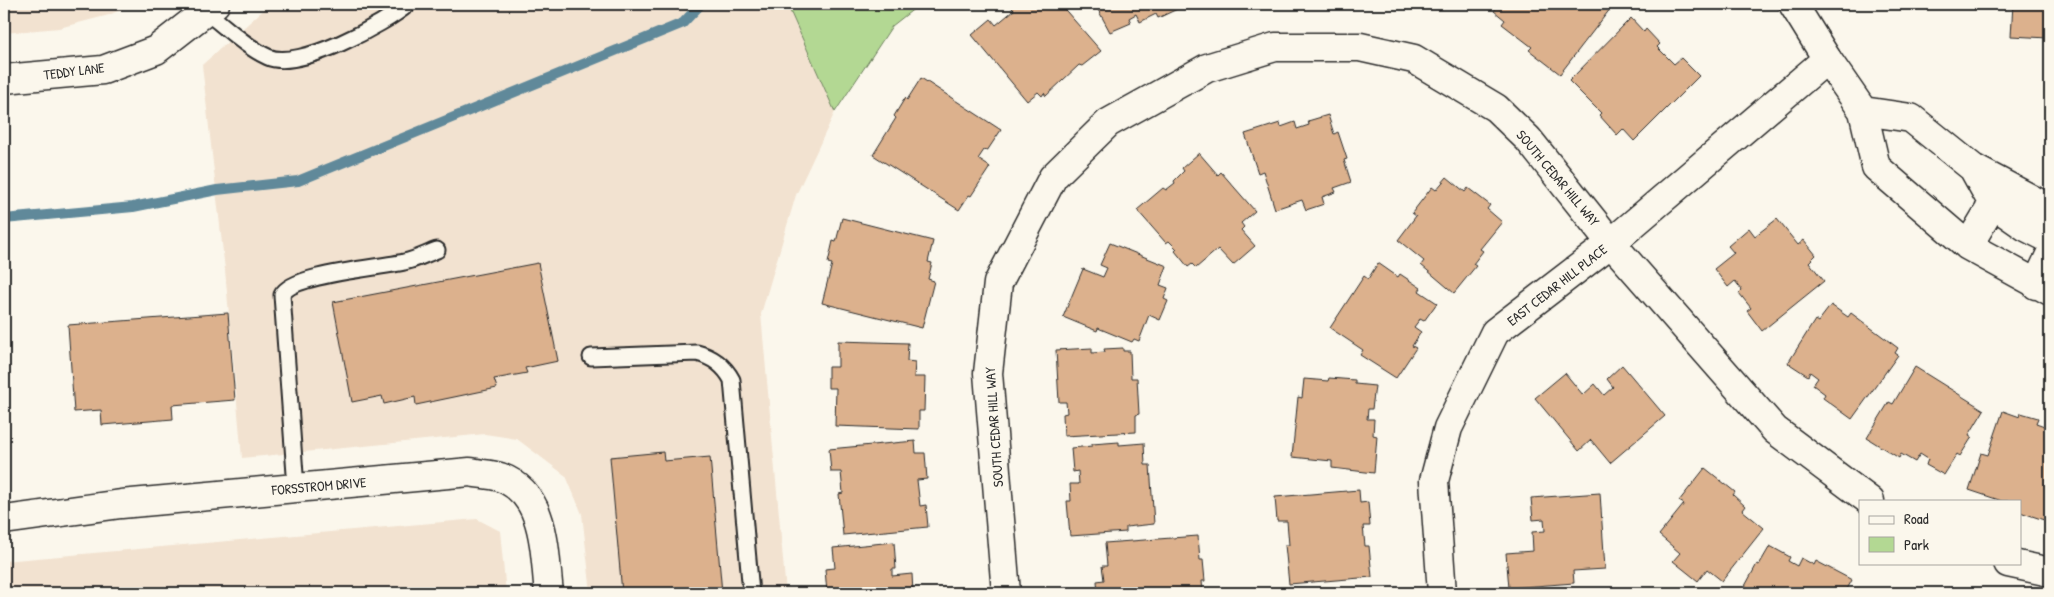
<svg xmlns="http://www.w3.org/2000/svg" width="2054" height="597" font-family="'Patrick Hand',sans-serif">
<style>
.built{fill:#f2e2d0}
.green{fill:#b3d893;stroke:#6f825f}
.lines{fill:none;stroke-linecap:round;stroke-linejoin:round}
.stream{stroke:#60899a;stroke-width:10}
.building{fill:#dcb18d;stroke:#2b2b2b}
.service-casing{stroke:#2b2b2b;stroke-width:19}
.minor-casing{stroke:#2b2b2b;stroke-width:31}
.tertiary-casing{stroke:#2b2b2b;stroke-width:31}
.service{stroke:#fbf7ec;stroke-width:15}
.minor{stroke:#fbf7ec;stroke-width:28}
.tertiary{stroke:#fbf7ec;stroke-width:28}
.labels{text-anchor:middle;stroke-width:5;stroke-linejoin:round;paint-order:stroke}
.street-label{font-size:14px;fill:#2b2b2b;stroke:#fbf7ec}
</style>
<rect width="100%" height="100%" fill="#fbf7ec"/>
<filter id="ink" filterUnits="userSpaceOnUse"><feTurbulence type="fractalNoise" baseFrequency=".02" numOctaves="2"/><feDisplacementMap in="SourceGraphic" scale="10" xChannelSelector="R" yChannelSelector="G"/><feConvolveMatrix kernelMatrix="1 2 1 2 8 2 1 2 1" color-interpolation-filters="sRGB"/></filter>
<g filter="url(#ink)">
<path class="built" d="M4,4H133L109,15L59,28L4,33Z
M270,4H787L835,112L796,195L761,314L786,593H591L582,514L566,476L517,439L485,434L242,458L225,270L202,65Z
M477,519L500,531L506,593H4V561Z"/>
<path class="green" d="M787,4H920L892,26L835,112Z"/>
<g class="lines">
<path class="stream" d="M4,219L133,207L217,190L298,181L683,23L701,4"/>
</g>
<path class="building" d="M1015,4H1060L1101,51L1082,66L1079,65L1046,96L1044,93L1042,96L1038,92L1027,101L972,35L991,19L996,25L1014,10L1011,7Z
M1095,4H1188L1158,18L1156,14L1140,22L1136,14L1129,18L1131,23L1110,32Z
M1499,4H1614L1560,74L1529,50L1532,47L1502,24L1505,20L1494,11Z
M2013,4H2050V57H2047L2048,38L2011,36Z
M1631,18L1644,32L1646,29L1660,44L1657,47L1674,64L1681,58L1699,76L1634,141L1623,129L1617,135L1599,115L1601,113L1569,81Z
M921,78L1001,130L987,151L984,150L978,159L990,167L971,196L969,195L959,210L873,155L896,118L894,116L905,98L907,100Z
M1328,115L1334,134L1338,132L1347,159L1344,160L1351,182L1334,188L1336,192L1322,197L1324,204L1306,210L1302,200L1275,209L1263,171L1258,173L1245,134L1280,123L1281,127L1295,122L1297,129L1309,125L1308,121Z
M1199,153L1218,175L1221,172L1255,211L1241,223L1244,227L1241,230L1255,246L1233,265L1218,249L1196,268L1192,264L1188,267L1175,251L1177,249L1169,241L1166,243L1137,210L1163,188L1166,190L1175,183L1174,181L1184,171L1182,168Z
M1447,177L1465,192L1468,188L1490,205L1487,209L1502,222L1480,249L1483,251L1473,264L1476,266L1454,293L1421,265L1424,261L1398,240L1416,216L1412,213L1432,187L1436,190Z
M842,218L933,241L928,262L932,263L928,279L934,281L922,328L822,303L832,264L828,263L833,241L836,242Z
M1777,219L1798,245L1804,240L1816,255L1809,262L1824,281L1762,331L1747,311L1751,308L1739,293L1742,290L1735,281L1728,287L1714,269L1734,253L1728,246L1749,228L1755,236Z
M1110,243L1167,266L1160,285L1168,288L1164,299L1168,301L1160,320L1149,315L1139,341L1134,339L1132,342L1098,328L1097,331L1063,317L1083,269L1103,277L1107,268L1100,265Z
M538,263L558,361L525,368L527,373L494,379L497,388L416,405L415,397L384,404L382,396L352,402L333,302Z
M1378,263L1398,277L1400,274L1421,288L1419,291L1437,303L1424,321L1420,319L1414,327L1421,332L1412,346L1416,348L1396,378L1360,355L1363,350L1330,328L1364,276L1368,279Z
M1831,305L1848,317L1851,313L1898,348L1895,353L1898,355L1852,419L1823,398L1825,394L1813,385L1818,378L1810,372L1808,376L1788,363L1815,320L1818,322Z
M228,313L235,400L172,405L173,419L102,425L101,410L74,412L68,325Z
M838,341L908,343L907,361L915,362L914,377H925L924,411H919V429L835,426L836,388H828V367H838Z
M1092,348V353L1105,352L1104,349L1123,348V351H1130L1131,378H1137L1139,414L1136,415V432L1064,436L1063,414L1067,413L1066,402H1059L1056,350Z
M1622,365L1665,416L1610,463L1591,440L1579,451L1535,398L1565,373L1583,395L1595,384L1604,395L1613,387L1607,379Z
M1915,367L1984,410L1969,435L1972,437L1960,456L1957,454L1944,475L1926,465L1928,459L1920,454L1915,462L1901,454L1899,458L1867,438L1889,402L1893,404Z
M1329,378L1355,380V384L1375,386L1372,409H1368L1367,419H1374L1373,435L1377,436L1374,473L1332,468V461L1292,457L1298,397L1302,398L1304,379L1328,381Z
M2003,411L2020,417L2021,413L2038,418L2036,423L2050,428V522L2020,512V501H2002L1969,490L1981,453L1988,455Z
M915,441L916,453H925L927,479L917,480L920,506L926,505L928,527L843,535L839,494L843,493L841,472H831L829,449Z
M1119,442V445L1144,443L1145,465H1150L1154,524L1126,527V532L1070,536L1067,501H1071L1070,484H1079L1078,471L1073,472L1071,448L1092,446V444Z
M663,452L664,461L710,457L722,593H622L610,457Z
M1705,468L1735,492L1733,495L1745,506L1742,510L1764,528L1722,581L1707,569L1698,581L1673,561L1680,553L1659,535L1684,504L1679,501Z
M1359,490L1360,503L1368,502L1370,526H1363L1365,546H1369L1372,577L1289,584L1285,545H1289L1287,521H1277L1275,497Z
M1600,493L1605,569L1573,571L1574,583L1509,588L1506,553L1533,551L1532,532L1545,531L1544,519L1533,520L1531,498Z
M1198,536L1200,560H1203L1205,581H1202L1203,593H1098L1097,581L1104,580L1102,566H1107L1105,543Z
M894,542L896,569H892V576L912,574L913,593H827L825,569L835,568L833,548Z
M1770,546L1790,557L1788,561L1797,566L1801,558L1814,565L1816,561L1852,580L1845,593H1744L1747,587L1745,586L1757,564L1759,565Z"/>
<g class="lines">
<g class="service-casing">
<path id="service" d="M206,12C226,27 246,47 268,57C298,71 385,24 408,4
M591,357L697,353C713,357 724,365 732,380L751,593
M296,488L282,295C291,274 380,268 404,262C415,260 426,254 437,250"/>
</g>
<g class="minor-casing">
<path id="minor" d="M4,79L103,70L156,50L215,4
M4,520L121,504L470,472C479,474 491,474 500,477C547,494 544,552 549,593
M2008,563L2050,572
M1006,593L988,373L998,283L1053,177L1108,123L1207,68L1275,47H1360L1414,59L1496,108L1528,139L1611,243L1775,430L1870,501
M1442,593L1434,481L1448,428L1495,332L1611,243L1827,59"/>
</g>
<g class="tertiary-casing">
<path id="tertiary" d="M1793,4L1827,59L1863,111L1876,167L1968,246L2050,291
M1863,111L1911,118L1973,168L2050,209
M1973,168L1993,204L2026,227L2050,239
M1968,246L1993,204
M2036,285L2050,255"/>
</g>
<use href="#service" class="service"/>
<use href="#minor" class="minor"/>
<use href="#tertiary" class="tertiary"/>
</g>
</g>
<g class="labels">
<g class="street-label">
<text transform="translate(74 71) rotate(-7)" y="5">TEDDY LANE</text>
<text transform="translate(1558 178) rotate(50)" y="5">SOUTH CEDAR HILL WAY</text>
<text transform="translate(1557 285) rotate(-38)" y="5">EAST CEDAR HILL PLACE</text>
<text transform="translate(994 427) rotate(-94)" y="5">SOUTH CEDAR HILL WAY</text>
<text transform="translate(319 486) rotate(-5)" y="5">FORSSTROM DRIVE</text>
</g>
</g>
<rect width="2054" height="597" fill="none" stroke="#fbf7ec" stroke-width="20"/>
<rect x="10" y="10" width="2034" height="577" fill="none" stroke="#2b2b2b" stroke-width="2" filter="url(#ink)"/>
<rect x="1859" y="500" width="162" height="65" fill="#fbf7ec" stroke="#a8a59f"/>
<rect x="1869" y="516" width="25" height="8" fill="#fbf7ec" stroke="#a8a59f"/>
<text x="1904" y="524" font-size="15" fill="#2b2b2b">Road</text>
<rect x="1869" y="537" width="25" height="15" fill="#b3d893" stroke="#a8a59f"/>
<text x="1904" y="550" font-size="15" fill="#2b2b2b">Park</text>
</svg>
